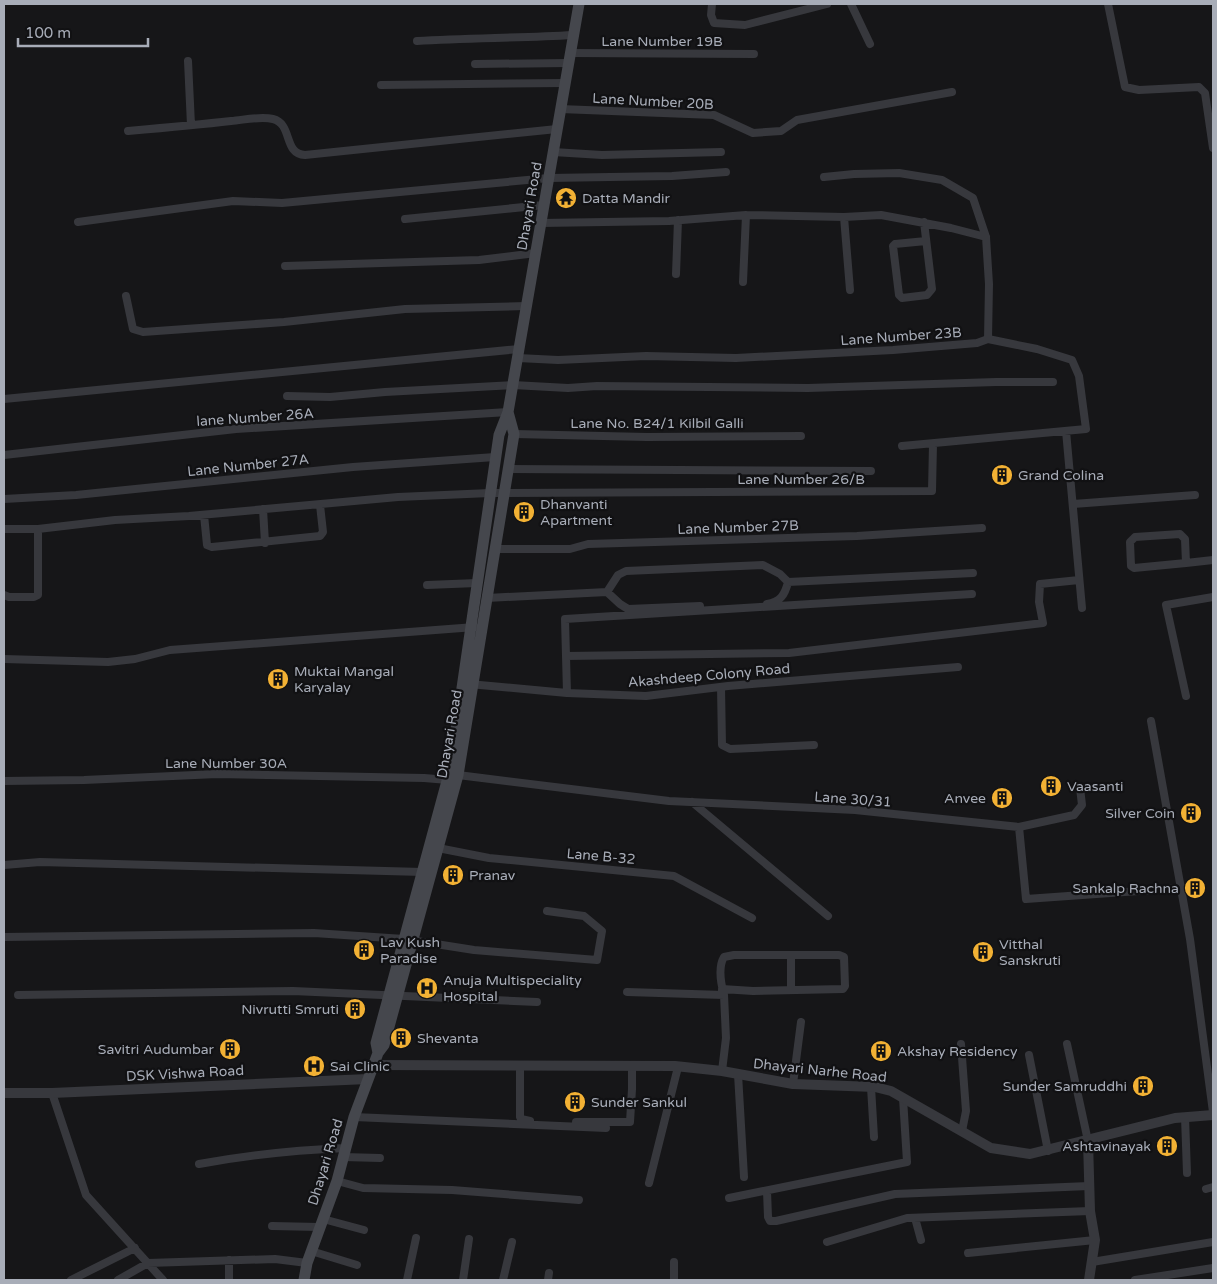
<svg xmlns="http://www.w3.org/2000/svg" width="1217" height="1284" font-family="'Varela Round',sans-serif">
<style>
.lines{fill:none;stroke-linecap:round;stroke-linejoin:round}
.minor{stroke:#37383d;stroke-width:8}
.tertiary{stroke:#37383d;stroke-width:10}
.secondary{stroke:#45474d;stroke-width:11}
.labels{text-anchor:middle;stroke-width:4.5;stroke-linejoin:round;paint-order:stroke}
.street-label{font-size:14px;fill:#a8adb8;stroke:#111113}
.poi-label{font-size:14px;fill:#a8adb8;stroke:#111113;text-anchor:start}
</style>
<rect width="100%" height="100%" fill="#161618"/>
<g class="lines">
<path class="minor" d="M712,4L711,15L714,23L745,25L827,4
M851,4L870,44
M1108,4L1125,87L1139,90L1199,87L1205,93L1213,148
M417,41C469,38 521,38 573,35
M570,53L754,54
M188,61L191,125
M475,64L568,63
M381,85L565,83
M560,109L714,115L753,133L781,131L797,120L952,92
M128,131C162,128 196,125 231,121C244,120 260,116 273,119C293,124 283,154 305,155L557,129
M553,152L602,155L721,152
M824,177L854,174L899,173L942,180L973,198L986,237L989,284L988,339
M844,217L850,290
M405,219L544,205
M78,222L233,201L282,203L549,178L672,176L726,172
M924,222L932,289L927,295L902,298L899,295L893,246L895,244L926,241
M541,223L669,221L746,215L844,217L881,215L951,228L986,237
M285,266L479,260L536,253
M676,274L678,220
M743,282L746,215
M126,296L133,329L143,332L284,322L405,309L526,306
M518,358L558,360L646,356L736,358L893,350L977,343L988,339
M287,396L330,397L385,392L513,385L568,388L597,386L808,388L996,382H1053
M4,399L519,349
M1066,431L1082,608
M514,434L647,437L801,436
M902,446L1086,429L1079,376L1072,360L1037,349L988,339
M4,455L236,429L508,412
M508,469L871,471
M4,499L76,495L353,467L495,457
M1073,504L1195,495
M263,509L265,543
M204,515L207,545L212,547L320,536L323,532L320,505
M4,529H38L115,520L189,516L398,497L490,493L932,491L933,444
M495,549H570L588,544L857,536L982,528
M1186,563L1134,568L1131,566L1130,542L1135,537L1180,534L1185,539L1186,563L1213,560
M788,582L973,573
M427,585L477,583
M607,592L620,604L628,609L700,606
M972,594L565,619L566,656L789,653L1043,623L1039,602L1040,584L1079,580
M4,595L9,597H34L38,595V529
M487,598L607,592L618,575L626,571L763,565L780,574L788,582
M767,604C780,602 785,595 788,582
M566,656L567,693
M4,659L108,662L135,659L170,650L475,627
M469,684L567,693L646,696L728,686L958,667
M721,687L722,745L730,749L814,745
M1186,696L1166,605L1213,597
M1151,721L1190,939L1213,1112
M458,775L669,801L855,810L1019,827L1026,899L1181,888
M4,781L84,780L217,774L424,778L448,780
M692,802L828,916
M1019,827L1074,815L1082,805L1080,788
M438,848L489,858L674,876L752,918
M4,865L40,862L423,872
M4,937L314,933L404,939L474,950L597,960L602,931L584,916L547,911
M791,955V990
M722,989L753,991L843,989L845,986L844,957L839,955H734L724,957C718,967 721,984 724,995
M627,992L724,995L726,1038L722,1071
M18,995L293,991L537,1002
M961,1044L966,1111L962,1131
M1067,1044L1088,1141
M1029,1055L1048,1151
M520,1066V1117L521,1119L530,1121
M738,1074L744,1177
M793,1084L801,1022
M871,1087L874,1137
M52,1093L86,1195L163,1280
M354,1117L606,1128
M1185,1117L1187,1173
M576,1122H630L632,1089V1066
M343,1157L380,1158
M199,1164C248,1155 296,1150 346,1148
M337,1181L363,1188L452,1190L579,1200
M649,1183L678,1067
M1206,1189L1213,1187
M767,1191L768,1217L770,1221H776L895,1194L1089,1186
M729,1198L907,1162L903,1098
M915,1218L921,1240
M323,1219L364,1230
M272,1226L319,1227
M827,1242L907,1218L1090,1211
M311,1251L357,1265
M968,1253L1095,1240
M229,1260V1280
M1092,1262L1213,1242
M71,1280L135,1248
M118,1280L148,1263L275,1259L307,1263
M407,1280L416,1238
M463,1280L469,1239
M503,1280L512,1242
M548,1280L549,1273
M674,1280V1262
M1135,1280L1213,1268"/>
<path class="tertiary" d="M373,1065L675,1066L722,1071L793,1084L875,1087L891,1091L991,1148L1030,1154L1175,1118L1213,1115
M4,1093H52L368,1079
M1088,1141L1090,1211L1095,1240L1089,1280"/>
<path class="secondary" d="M378,1053L376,1043L450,770L499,435L508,412L579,4
M304,1280L307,1263L337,1181L354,1117L378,1053L384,1045L458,775L514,434L508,412"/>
</g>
<defs>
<g id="temple-disc" transform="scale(1.125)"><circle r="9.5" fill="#f2b134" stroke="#111113"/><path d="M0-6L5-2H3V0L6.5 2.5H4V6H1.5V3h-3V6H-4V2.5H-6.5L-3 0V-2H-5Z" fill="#111"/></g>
<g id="building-disc" transform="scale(1.125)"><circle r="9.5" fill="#f2b134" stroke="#111113"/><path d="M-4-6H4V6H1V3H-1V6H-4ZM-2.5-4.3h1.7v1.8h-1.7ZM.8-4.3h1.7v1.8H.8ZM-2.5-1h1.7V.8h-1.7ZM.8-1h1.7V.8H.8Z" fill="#111"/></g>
<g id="hospital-disc" transform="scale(1.125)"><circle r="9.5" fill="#f2b134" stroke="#111113"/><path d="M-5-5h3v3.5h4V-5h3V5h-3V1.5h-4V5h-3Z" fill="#111"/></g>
</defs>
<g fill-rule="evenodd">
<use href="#temple-disc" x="566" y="198"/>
<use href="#building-disc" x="1002" y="475"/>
<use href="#building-disc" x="524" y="512"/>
<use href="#building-disc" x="278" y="679"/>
<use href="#building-disc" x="1051" y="786"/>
<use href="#building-disc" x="1002" y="798"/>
<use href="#building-disc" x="1191" y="813"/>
<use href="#building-disc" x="453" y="875"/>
<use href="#building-disc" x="1195" y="888"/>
<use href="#building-disc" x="364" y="950"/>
<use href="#building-disc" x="983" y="952"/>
<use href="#hospital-disc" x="427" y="988"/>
<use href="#building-disc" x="355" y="1009"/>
<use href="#building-disc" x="401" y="1038"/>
<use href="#building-disc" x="230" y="1049"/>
<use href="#building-disc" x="881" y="1051"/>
<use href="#hospital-disc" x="314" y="1066"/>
<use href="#building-disc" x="1143" y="1086"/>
<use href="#building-disc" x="575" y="1102"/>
<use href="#building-disc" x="1167" y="1146"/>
</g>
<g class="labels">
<g class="street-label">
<text x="662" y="46">Lane Number 19B</text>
<text transform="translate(653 101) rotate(3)" y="5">Lane Number 20B</text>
<text transform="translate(529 206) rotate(-80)" y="5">Dhayari Road</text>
<text transform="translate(901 336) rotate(-4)" y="5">Lane Number 23B</text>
<text transform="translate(255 417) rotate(-4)" y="5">lane Number 26A</text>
<text x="657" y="428">Lane No. B24/1 Kilbil Galli</text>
<text transform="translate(248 465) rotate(-6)" y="5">Lane Number 27A</text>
<text x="801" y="484">Lane Number 26/B</text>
<text transform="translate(738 527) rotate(-2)" y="5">Lane Number 27B</text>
<text transform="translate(709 675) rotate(-5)" y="5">Akashdeep Colony Road</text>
<text transform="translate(449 734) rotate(-80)" y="5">Dhayari Road</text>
<text x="226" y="768">Lane Number 30A</text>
<text transform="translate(853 799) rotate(4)" y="5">Lane 30/31</text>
<text transform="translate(601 856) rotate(5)" y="5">Lane B-32</text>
<text transform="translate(820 1070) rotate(6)" y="5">Dhayari Narhe Road</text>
<text transform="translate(185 1073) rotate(-3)" y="5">DSK Vishwa Road</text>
<text transform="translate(325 1162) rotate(-73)" y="5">Dhayari Road</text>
</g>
<g class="poi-label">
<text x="582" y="203">Datta Mandir</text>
<text x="1018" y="480">Grand Colina</text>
<text x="540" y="509">Dhanvanti<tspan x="540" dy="16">Apartment</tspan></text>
<text x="294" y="676">Muktai Mangal<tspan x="294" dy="16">Karyalay</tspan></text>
<text x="1067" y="791">Vaasanti</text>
<text x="986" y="803" text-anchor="end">Anvee</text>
<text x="1175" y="818" text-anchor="end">Silver Coin</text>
<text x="469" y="880">Pranav</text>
<text x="1179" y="893" text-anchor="end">Sankalp Rachna</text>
<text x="380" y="947">Lav Kush<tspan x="380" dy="16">Paradise</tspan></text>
<text x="999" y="949">Vitthal<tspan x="999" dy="16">Sanskruti</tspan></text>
<text x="443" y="985">Anuja Multispeciality<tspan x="443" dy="16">Hospital</tspan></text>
<text x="339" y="1014" text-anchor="end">Nivrutti Smruti</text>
<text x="417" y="1043">Shevanta</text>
<text x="214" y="1054" text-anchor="end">Savitri Audumbar</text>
<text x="897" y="1056">Akshay Residency</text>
<text x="330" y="1071">Sai Clinic</text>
<text x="1127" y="1091" text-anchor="end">Sunder Samruddhi</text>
<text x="591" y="1107">Sunder Sankul</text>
<text x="1151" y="1151" text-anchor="end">Ashtavinayak</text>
</g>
</g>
<rect width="1217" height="1284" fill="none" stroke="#a8adb8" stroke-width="10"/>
<path d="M18 38v8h130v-8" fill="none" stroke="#a8adb8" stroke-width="2.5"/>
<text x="25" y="38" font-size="15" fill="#a8adb8" stroke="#111113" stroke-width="4" paint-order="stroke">100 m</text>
</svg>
